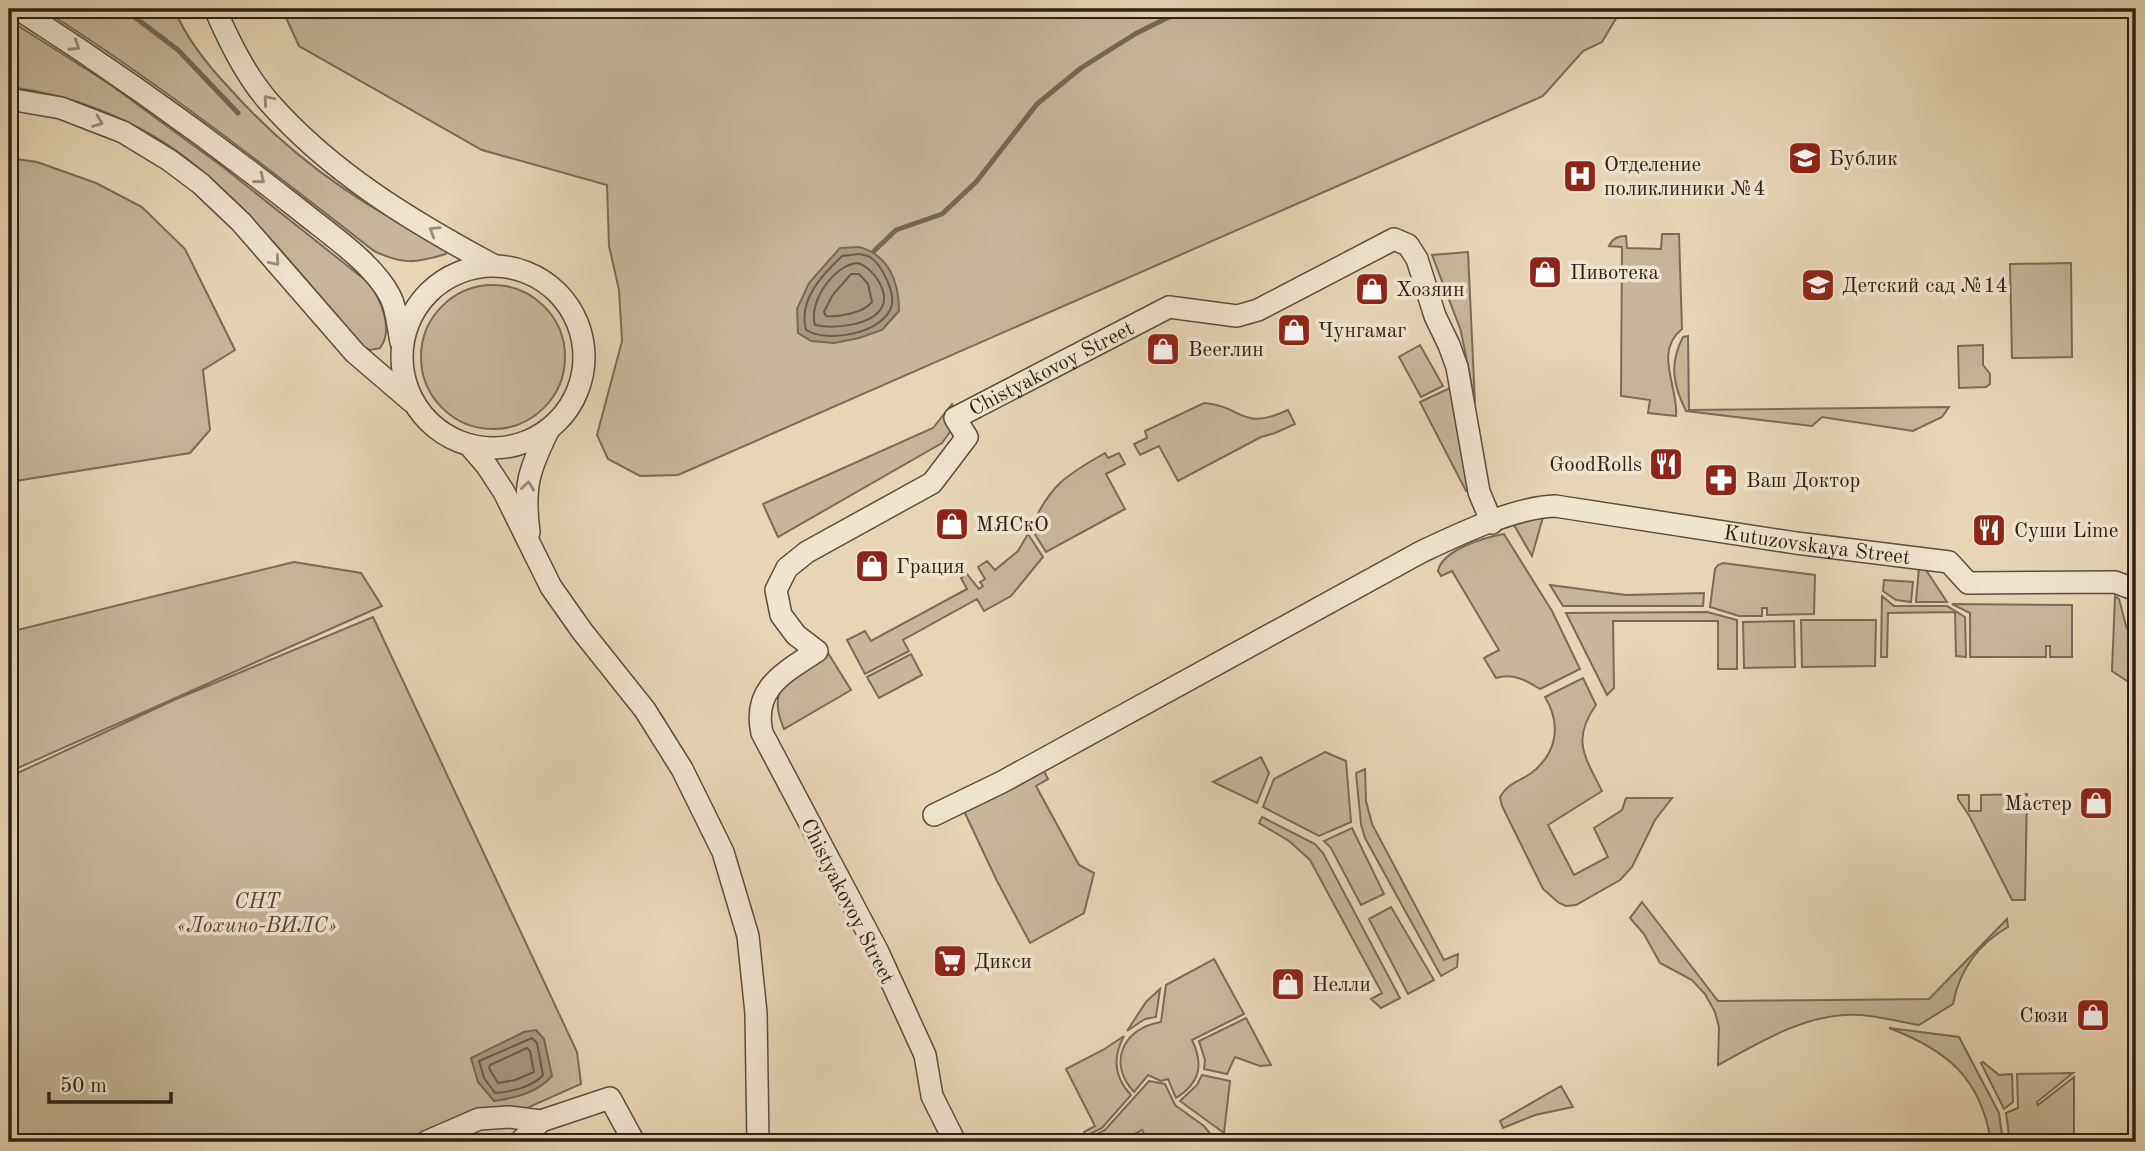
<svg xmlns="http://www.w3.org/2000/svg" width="2145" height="1151" font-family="'Old Standard TT',serif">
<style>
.green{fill:#c7b699;stroke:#796c57;stroke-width:2}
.water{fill:#a7987e;stroke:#756854;stroke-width:2}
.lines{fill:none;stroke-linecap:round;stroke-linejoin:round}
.shore{stroke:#695c4a;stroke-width:2}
.stream{stroke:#756854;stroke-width:5}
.minor-casing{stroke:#5a4e3d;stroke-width:24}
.minor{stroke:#efe4ce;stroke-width:21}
.oneway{stroke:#978c7b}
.labels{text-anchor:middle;stroke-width:7;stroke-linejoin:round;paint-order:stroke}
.poi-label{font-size:21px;fill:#2b2115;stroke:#efe4ce;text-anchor:start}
.street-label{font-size:21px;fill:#2b2115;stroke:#efe4ce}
.park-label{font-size:21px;font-style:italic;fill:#524636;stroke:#efe4ce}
</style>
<rect width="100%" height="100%" fill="#e7d5b4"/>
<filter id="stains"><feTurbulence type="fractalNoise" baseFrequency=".00286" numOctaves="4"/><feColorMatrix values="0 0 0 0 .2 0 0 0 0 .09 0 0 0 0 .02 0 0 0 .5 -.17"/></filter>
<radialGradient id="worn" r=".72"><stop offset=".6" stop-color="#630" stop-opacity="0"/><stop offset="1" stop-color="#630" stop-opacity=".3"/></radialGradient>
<path class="green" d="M42,9H174C187,40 209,67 232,91C292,158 365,209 446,246L448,250L446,254C416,263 403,265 374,251C266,167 158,82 42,9Z
M282,9H1598L1618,15L1602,42L1583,51L1543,96L678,475L640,476L608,459L597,435L622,341L619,290L609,246L607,185L482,150L299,46Z
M9,20L108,83L223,167L369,283C381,300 394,330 380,348L370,350L363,346C311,287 261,222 201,170C149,125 77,95 9,87Z
M9,158L37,162L96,183L142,207L185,249L235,350L203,370L210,430L190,453L9,482Z
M1662,234H1679L1682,329C1653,352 1679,388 1676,416L1648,413L1650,400L1621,396L1622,247L1609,246C1613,238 1618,236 1626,236L1627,248L1661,249Z
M1468,252L1475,403L1461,331L1432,255Z
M2071,263L2072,357L2012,358L2010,264Z
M421 357a72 72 0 1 1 144 0a72 72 0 1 1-144 0Z
M1688,336L1689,410L1949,407L1942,417L1913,431L1822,417L1812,426L1686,411C1673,385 1669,364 1683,337Z
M1420,345L1443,386L1421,397L1399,357Z
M1983,345V365L1990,374V384L1986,387L1959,388L1958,346Z
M1450,388L1468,490L1466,491L1420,402Z
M1204,403C1243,406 1241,432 1288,410L1295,424L1275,433L1261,437L1178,481L1159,446L1140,455L1134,444L1147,438L1145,431Z
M952,404L960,418L942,443L778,537L763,504L933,428Z
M1105,453L1108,458L1119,453L1125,464L1106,474L1125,509L1046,552L1031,528C1049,486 1066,475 1105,453Z
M1543,517L1532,556L1514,525L1518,520Z
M1028,534L1043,557L1011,596L984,611L977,599L903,640L909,651L865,674L847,640L865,631L871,641L967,589L961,578L967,574L979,589L983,586L980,582L985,579L978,567L987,561L995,570L1018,551Z
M1504,534L1552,611L1580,669L1540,689C1526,680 1513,673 1496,678L1484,658L1499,650L1452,571L1441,576L1438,571C1442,550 1485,537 1504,534Z
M294,562L361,573L382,606L9,772V632Z
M1723,563L1815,575L1814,614L1767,615V608H1762V616H1739L1710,607L1715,569L1718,565Z
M1919,567L1926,570L1947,602H1916Z
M1884,580L1913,582L1911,602L1896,600L1883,591Z
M1550,585L1626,595L1704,593L1703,606H1563Z
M1882,596L1894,606H1947L1965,617L1966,657L1956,656L1955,612L1888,613L1887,657H1881Z
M2115,596L2119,599L2126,626L2136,647V687L2112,671Z
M1952,604L2072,605V657H2050V646H2046V657H1970V613Z
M1707,612L1737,620V669H1718V621H1613L1614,688L1607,695L1566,613Z
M373,617L577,1052L581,1084L450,1142H9V777L174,700Z
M1801,620H1876L1875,666L1802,667Z
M1794,621L1795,667L1744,668L1743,622Z
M828,653L851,690L784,729C765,684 791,679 822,654Z
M911,654L922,675L879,698L867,677Z
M1583,678L1596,705C1571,740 1585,757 1602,791L1548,825L1574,875L1608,857L1594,828L1622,810L1626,798H1672L1655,820L1632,867L1620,880L1576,905L1566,906L1559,903L1543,889L1502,806L1500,797C1508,783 1518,782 1530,774C1557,754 1562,725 1545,697Z
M1325,752L1346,761L1351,822L1319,836L1263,807L1274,779Z
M1261,757L1269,773L1257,803L1213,782Z
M1365,769L1366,801L1372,824L1444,960L1458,954L1457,967L1441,976L1365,838L1361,824L1356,773Z
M1044,771L1048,779L1036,786L1079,865L1094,873L1084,913L1030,943L997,881L963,809Z
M2027,794L2025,900H2012L1970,817L1958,799V795H1969V811H1981V795Z
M1262,817L1315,844L1323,853L1400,998L1381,1008L1371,999L1382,993L1310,860L1289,841L1259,823Z
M1352,828L1384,894L1361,905L1331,848L1324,841Z
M1642,902L1718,1001L1929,999L2007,919L2008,927C1978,944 1959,971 1953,1004L1919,1025C1895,1021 1869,1013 1844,1015C1798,1018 1757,1044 1718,1065L1719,1027L1715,1012L1705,994L1692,980L1660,963L1644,934L1630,918Z
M1391,907L1434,980L1408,994L1369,919Z
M1214,959L1244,1014L1192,1040C1204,1065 1200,1083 1176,1098L1168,1079L1161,1081L1148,1075L1134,1092C1107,1063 1123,1028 1161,1022L1166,985Z
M1160,989L1156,1017L1145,1019L1127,1031L1146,1002Z
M1246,1018L1271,1065L1260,1066L1235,1057L1227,1074L1204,1069L1205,1060L1199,1041Z
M1889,1028L1959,1037L1999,1113L2003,1142H1991C1981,1078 1947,1050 1889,1028Z
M1124,1036C1112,1058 1114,1077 1131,1095L1102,1128L1086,1136L1084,1132L1095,1126L1066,1069L1103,1050Z
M1983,1062L1999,1075L2012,1074L2013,1102L2004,1109L1981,1063Z
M2073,1073L2037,1102L2038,1105L2074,1077V1142H2010L2006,1113L2018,1108L2017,1074Z
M1202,1075L1230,1081L1224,1133L1180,1101L1197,1085Z
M1149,1081L1165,1084L1175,1105L1204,1126L1217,1142H1149L1142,1130L1118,1142H1089L1087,1139L1105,1130Z
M1561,1086L1573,1107L1535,1115L1503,1128L1500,1121Z"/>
<path class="water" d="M859,247C889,255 899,282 899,311L882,330L859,338L834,343L811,341L798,333L797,309L809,283L840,248Z
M536,1030L544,1039L552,1076C537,1093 515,1098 494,1101L478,1082L471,1058L524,1032Z"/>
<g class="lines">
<path class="shore" d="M859,254C863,255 867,255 870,257C882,265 898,296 890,310C878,334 828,343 806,330C798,300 822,275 842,256Z
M857,263C872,266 890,292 882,307C872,326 833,329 815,325C808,302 834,265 857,263Z
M851,274H859L868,284L872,302C863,313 840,317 826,316L824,312L832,296Z
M532,1038L537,1043L543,1075C533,1087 510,1092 495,1093L484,1078L479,1061Z
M527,1048L530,1051L534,1072L515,1080L498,1083L489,1068L490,1065Z"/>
<path class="stream" d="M124,9L178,50L238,113
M874,251L896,230L942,214L976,182L1037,104L1081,68L1135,34L1185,9"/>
<g class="minor-casing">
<g id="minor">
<path d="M18,9C116,72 210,139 301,211C329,234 373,263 390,296C397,309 398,328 401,342"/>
<path d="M215,9C229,41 245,74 268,101C330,172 411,221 493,265"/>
<path d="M9,99L61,108L123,132L169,160L201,184L241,222L355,353L411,401"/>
<circle cx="493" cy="357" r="91"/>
<path d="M469,445L487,466L504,492L551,587L582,631L645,710L682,769L723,852L748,936L756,1013L758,1142"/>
<path d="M529,532C523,487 529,469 549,429"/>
<path id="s1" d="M934,815L1002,782L1421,552C1457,535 1515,507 1555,506L1796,543L1949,562L1968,583L2115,582L2136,590"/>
<path d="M426,1142L479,1119L509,1117L541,1121L610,1098L634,1142"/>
<path d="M520,1142L541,1121"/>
<path id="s2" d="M955,1142L932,1096L925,1055L878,952L762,733C752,688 784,673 817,651L796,635L781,615L776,590L787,568L807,552L932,483L967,437L955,418L1169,307L1237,316L1258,310L1394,239L1408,245L1417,259L1435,316L1449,345L1457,367L1479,492L1492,523"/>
</g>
</g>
<use href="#minor" class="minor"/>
</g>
<defs><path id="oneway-chevron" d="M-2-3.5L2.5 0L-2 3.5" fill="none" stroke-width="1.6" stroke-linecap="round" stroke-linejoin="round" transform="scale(1.75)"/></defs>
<g class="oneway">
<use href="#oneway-chevron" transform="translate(75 46) rotate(33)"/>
<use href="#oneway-chevron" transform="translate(268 100) rotate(-130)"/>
<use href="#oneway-chevron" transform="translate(98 122) rotate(21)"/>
<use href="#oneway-chevron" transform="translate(260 179) rotate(39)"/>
<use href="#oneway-chevron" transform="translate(434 231) rotate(-148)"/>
<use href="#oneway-chevron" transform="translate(275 261) rotate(49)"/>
<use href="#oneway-chevron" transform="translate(528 486) rotate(-82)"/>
</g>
<defs>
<g id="school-square" transform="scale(1.75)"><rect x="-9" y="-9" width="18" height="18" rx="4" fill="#8f2418" stroke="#efe4ce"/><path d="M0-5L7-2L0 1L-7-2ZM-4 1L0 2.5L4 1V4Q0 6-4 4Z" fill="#fff"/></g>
<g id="hospital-square" transform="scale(1.75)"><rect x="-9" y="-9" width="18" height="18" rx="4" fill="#8f2418" stroke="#efe4ce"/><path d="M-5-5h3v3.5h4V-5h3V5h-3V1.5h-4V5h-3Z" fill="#fff"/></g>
<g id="shop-square" transform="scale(1.75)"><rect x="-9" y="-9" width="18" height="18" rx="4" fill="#8f2418" stroke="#efe4ce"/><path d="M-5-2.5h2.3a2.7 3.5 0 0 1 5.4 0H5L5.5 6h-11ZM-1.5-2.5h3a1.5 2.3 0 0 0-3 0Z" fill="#fff"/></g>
<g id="restaurant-square" transform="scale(1.75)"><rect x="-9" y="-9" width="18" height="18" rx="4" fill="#8f2418" stroke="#efe4ce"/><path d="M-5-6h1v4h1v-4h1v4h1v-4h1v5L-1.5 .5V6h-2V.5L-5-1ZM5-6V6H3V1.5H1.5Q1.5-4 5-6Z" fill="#fff"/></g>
<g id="pharmacy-square" transform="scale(1.75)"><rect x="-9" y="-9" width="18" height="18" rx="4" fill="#8f2418" stroke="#efe4ce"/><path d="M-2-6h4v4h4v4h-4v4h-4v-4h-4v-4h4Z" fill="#fff"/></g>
<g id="supermarket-square" transform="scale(1.75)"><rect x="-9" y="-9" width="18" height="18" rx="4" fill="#8f2418" stroke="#efe4ce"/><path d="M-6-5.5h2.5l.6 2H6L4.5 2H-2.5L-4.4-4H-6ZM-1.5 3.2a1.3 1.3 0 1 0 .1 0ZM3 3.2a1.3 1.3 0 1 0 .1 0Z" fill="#fff"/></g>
</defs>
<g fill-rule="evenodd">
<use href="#school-square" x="1805" y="158"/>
<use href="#hospital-square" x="1580" y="176"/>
<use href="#shop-square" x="1545" y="272"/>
<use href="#school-square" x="1818" y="285"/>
<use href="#shop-square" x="1372" y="289"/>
<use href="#shop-square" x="1294" y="330"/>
<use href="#shop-square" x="1163" y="349"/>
<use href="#restaurant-square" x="1666" y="464"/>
<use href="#pharmacy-square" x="1721" y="480"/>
<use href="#shop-square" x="952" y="524"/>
<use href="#restaurant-square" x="1989" y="530"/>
<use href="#shop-square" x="872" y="566"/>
<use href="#shop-square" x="2096" y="803"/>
<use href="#supermarket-square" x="950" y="961"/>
<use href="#shop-square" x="1288" y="984"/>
<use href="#shop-square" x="2093" y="1015"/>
</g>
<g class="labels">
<g class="poi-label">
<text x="1829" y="165">Бублик</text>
<text x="1604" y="171">Отделение<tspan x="1604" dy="24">поликлиники №4</tspan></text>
<text x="1570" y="279">Пивотека</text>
<text x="1842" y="292">Детский сад №14</text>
<text x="1396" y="296">Хозяин</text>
<text x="1318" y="337">Чунгамаг</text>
<text x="1188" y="356">Beerлин</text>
<text x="1642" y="471" text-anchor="end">GoodRolls</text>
<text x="1746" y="487">Ваш Доктор</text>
<text x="976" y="531">МЯСкО</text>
<text x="2014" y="537">Суши Lime</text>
<text x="896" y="573">Грация</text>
<text x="2072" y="810" text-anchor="end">Мастер</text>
<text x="974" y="968">Дикси</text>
<text x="1312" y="991">Нелли</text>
<text x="2068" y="1022" text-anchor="end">Сюзи</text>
</g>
<g class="street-label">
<text dy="7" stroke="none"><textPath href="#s2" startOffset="1020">Chistyakovoy Street</textPath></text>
<text dy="7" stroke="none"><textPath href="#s1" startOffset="961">Kutuzovskaya Street</textPath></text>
<text transform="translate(848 901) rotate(63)" y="7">Chistyakovoy Street</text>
</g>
<g class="park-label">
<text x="257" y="908">СНТ<tspan x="257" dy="24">«Лохино-ВИЛС»</tspan></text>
</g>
</g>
<rect width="2145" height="1151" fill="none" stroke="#e7d5b4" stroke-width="35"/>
<rect x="10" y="10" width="2124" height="1130" fill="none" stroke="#2b2115" stroke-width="3.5"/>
<rect x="18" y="18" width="2110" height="1116" fill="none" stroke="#2b2115" stroke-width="2"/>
<path d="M49 1092v10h122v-10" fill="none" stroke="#2b2115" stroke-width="3.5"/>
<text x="60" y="1092" font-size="21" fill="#2b2115" stroke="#efe4ce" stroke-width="5" paint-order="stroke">50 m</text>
<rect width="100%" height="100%" filter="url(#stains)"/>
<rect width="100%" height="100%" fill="url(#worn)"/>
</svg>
